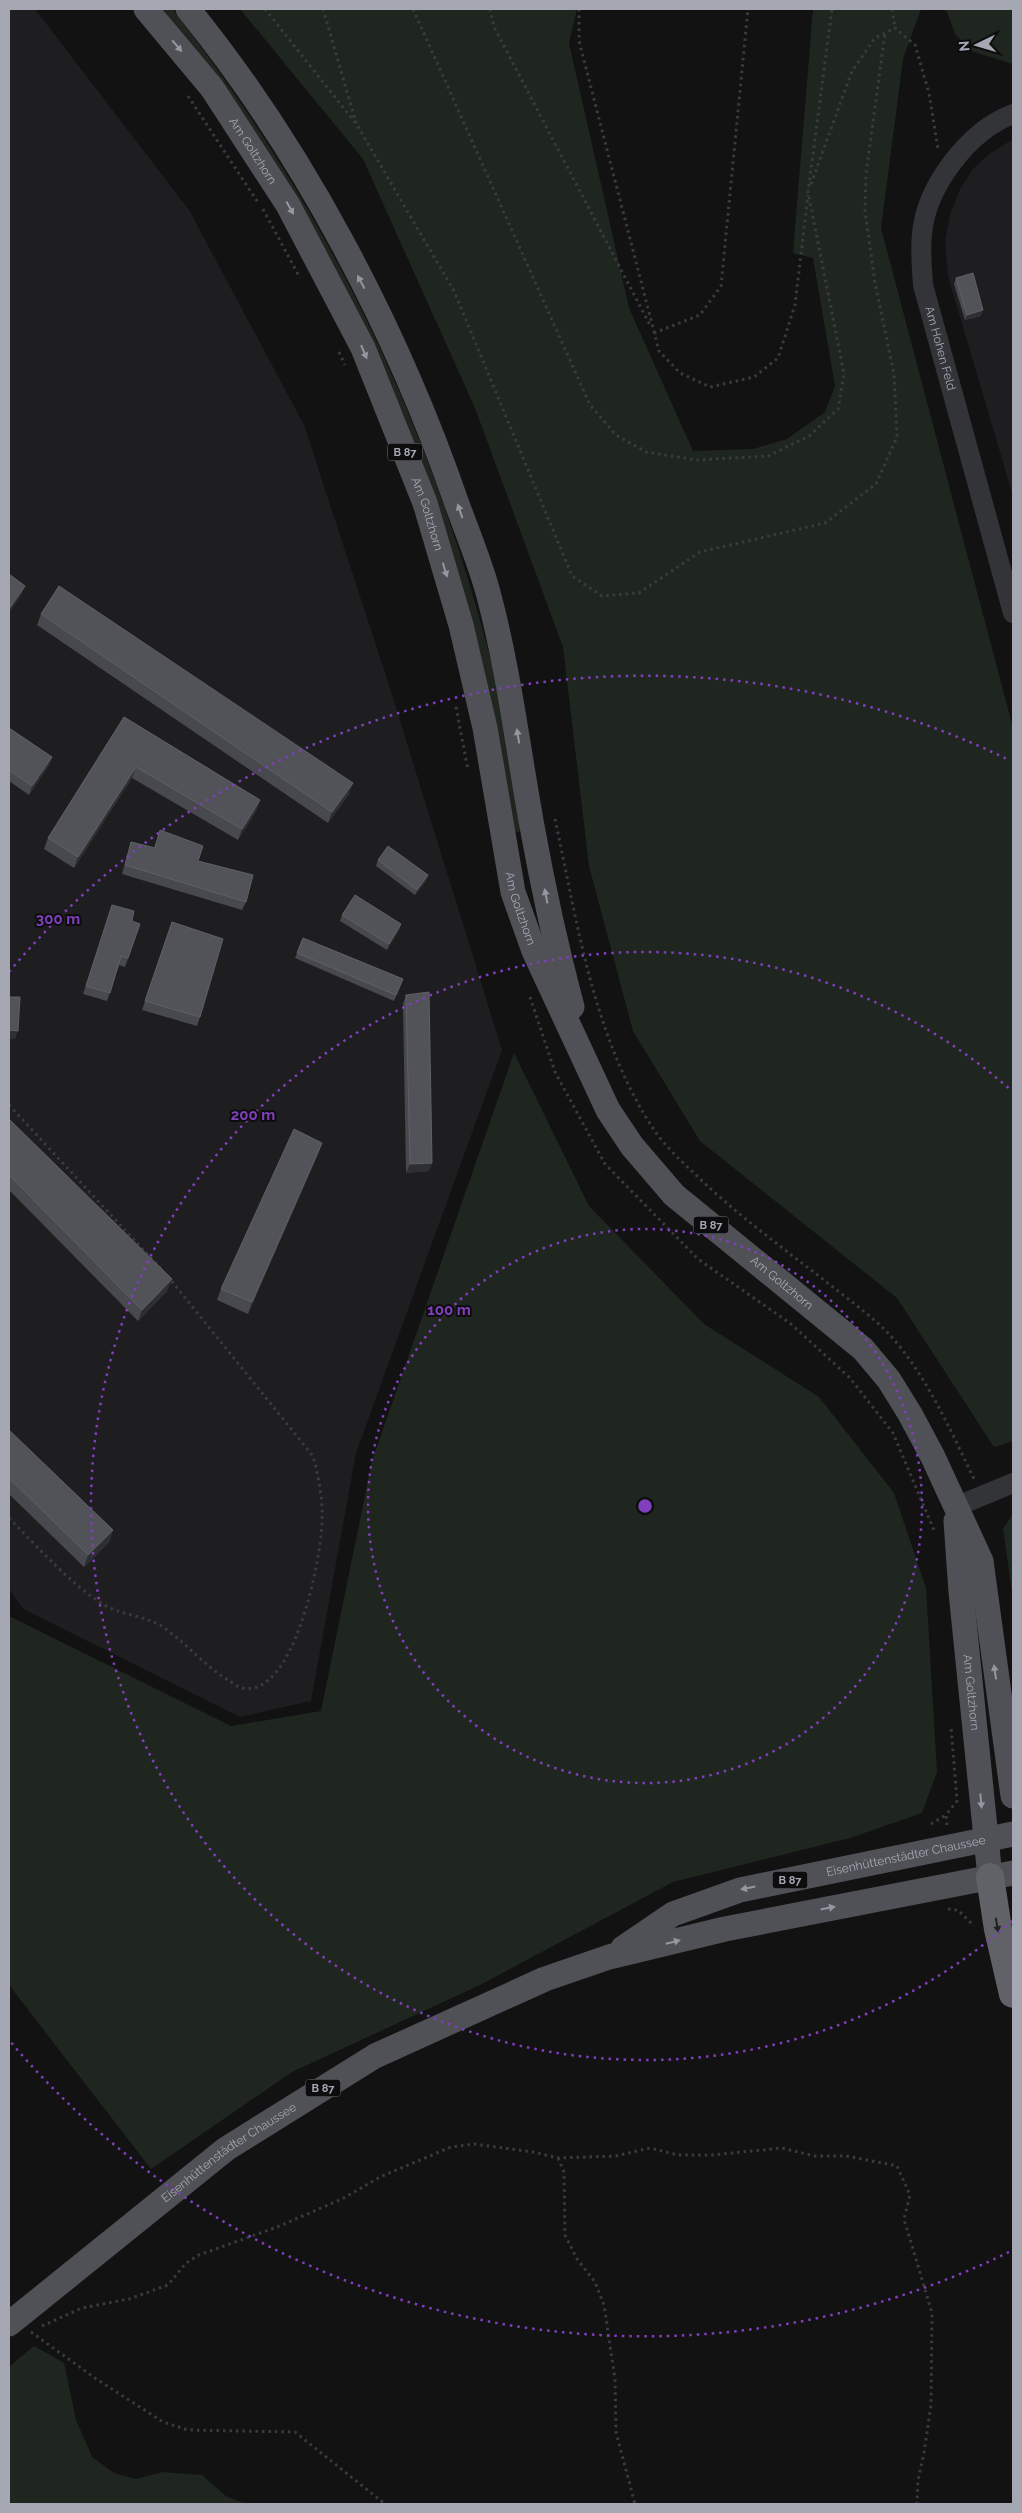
<svg xmlns="http://www.w3.org/2000/svg" width="1022" height="2513" font-family="Raleway,sans-serif">
<style>
.built{fill:#1e1e20}
.green{fill:#1f2620}
.lines{fill:none;stroke-linecap:round;stroke-linejoin:round}
.path{stroke:#3a3b3f;stroke-width:3;stroke-dasharray:2.5 4;stroke-linecap:butt}
.minor{stroke:#333438;stroke-width:20}
.major{stroke:#505157;stroke-width:25}
.highway{stroke:#606268;stroke-width:28}
.wall{fill:#48494e}
.shaded-wall{fill:#2e2f32}
.building{fill:#525359;stroke:#5f6167}
.oneway{fill:#9497a1}
.oneway2{fill:#222224}
.ring{fill:none;stroke:#813fbd;stroke-width:2.5;stroke-dasharray:2.5 5}
.labels{text-anchor:middle;stroke-width:4;stroke-linejoin:round;paint-order:stroke}
.shield{fill:#0d0d0e;stroke:#777a82;stroke-width:1}
.shield-label{font-size:11px;font-weight:bold;fill:#a5a8b3}
.street-label{font-size:12px;fill:#a5a8b3;stroke:#0d0d0e}
.centre{fill:#813fbd;stroke:#0d0d0e;stroke-width:2.5}
.ring-label{font-size:15px;text-anchor:middle;font-weight:bold;fill:#813fbd;stroke:#0d0d0e;stroke-width:4;stroke-linejoin:round;paint-order:stroke}
</style>
<rect width="100%" height="100%" fill="#121213"/>
<path class="built" d="M9,9H35L189,210L304,425L388,682L502,1050L356,1453L311,1701L240,1717L23,1609L9,1589Z
M1013,139V496L948,276L945,242L950,215L960,189L973,169L988,155Z"/>
<path class="green" d="M163,9L173,10C324,204 428,418 490,657C505,714 513,773 523,831L513,833L447,536L207,66Z
M240,9H577L569,43L629,308L693,451L753,449L787,439L825,412L835,386L813,258L793,253L813,9H921L903,59L881,228L1013,728V1441L994,1447L897,1298L700,1141L633,1031L589,866L563,647L475,408L363,159Z
M946,9H1013V64L971,51L955,34Z
M514,1053L589,1206L704,1324L819,1397L894,1493L926,1588L937,1772L922,1813L850,1838L673,1882L478,1986L292,2072L151,2169L9,1985V1616L231,1726L321,1711L372,1461Z
M1013,1513V1599L1003,1529Z
M34,2346L64,2363L76,2420L92,2457L114,2473L136,2479L162,2472L202,2475L227,2497L247,2504H9V2367Z"/>
<g class="lines">
<path class="path" d="M265,9L357,125L454,291L572,576L602,596L639,593L700,552L825,523L876,484L897,437L894,374L875,283L865,211L866,174L885,33
M323,9L356,123
M413,9L590,405L616,435L646,452L697,460L768,456L809,436L838,409L844,374L808,192L832,9
M490,9L494,27L651,327
M579,9V41L659,351L680,373L710,387L754,377L778,358L795,305L808,195
M892,9L895,28
M188,96L259,204
M811,184L852,71L875,38L895,28L915,45L929,93L938,149
M263,209L300,278
M654,333L700,315L721,286L748,9
M339,352L345,365
M456,707L468,770
M555,819C578,925 593,1037 654,1130C665,1146 681,1161 696,1175C735,1213 780,1246 824,1280C845,1297 868,1313 887,1332C925,1372 950,1429 974,1479
M530,997L555,1072L605,1164L698,1259L791,1324L850,1378L893,1433L934,1530
M9,1105L162,1270
M9,1518C38,1547 66,1580 101,1603C120,1616 149,1615 167,1630C189,1646 205,1666 228,1680C232,1682 237,1687 242,1688C294,1699 321,1559 322,1523C323,1500 319,1478 313,1456L169,1278
M931,1824L946,1815
M947,1825L946,1815L957,1801L951,1726
M948,1909L958,1910L974,1926
M558,2158L564,2172L565,2235L577,2259L595,2282L604,2305L615,2379L616,2432L635,2504
M42,2326L82,2308L129,2299L168,2285L186,2263L199,2255L277,2227L342,2199L380,2177L451,2147L474,2144L533,2152L558,2158L616,2156L650,2148L678,2155H712L782,2148L814,2156H846L897,2166L910,2195L904,2219L932,2313L931,2405L924,2453L918,2480L917,2504
M31,2332L95,2378L163,2422L188,2430L295,2432L385,2504"/>
<g class="minor">
<path id="s1" d="M1013,114C968,131 926,187 922,234C920,251 922,268 923,285L1013,613"/>
<path d="M955,1507L1013,1483"/>
</g>
<g class="major">
<path id="s2" d="M146,9L212,88L288,205L363,348L425,503L461,625L485,728L513,892L534,951L608,1110L632,1146L674,1195L863,1349L889,1380L910,1414L933,1457L981,1561L1013,1796"/>
<path d="M188,9C304,152 397,330 457,504C468,534 481,565 489,596C509,672 518,749 532,826C543,887 556,947 572,1007"/>
<path id="s3" d="M956,1521L961,1592L990,1877"/>
<path id="s4" d="M623,1948L673,1914L740,1890L1013,1834"/>
<path id="s5" d="M9,2324L226,2149L375,2056L545,1979L609,1957L725,1929L1013,1873"/>
</g>
<path class="highway" d="M990,1877L998,1929L1013,1994"/>
</g>
<path class="wall" d="M956,278L981,316L965,320L954,284Z
M41,614L349,794L328,823L37,625Z
M124,717L260,800L256,811L238,840L132,778L74,868L44,849L48,838Z
M9,728L52,757L49,765L29,795L9,781Z
M160,830L198,861L246,902L242,910L122,874L131,842L154,848Z
M378,860L428,875L426,881L415,895L376,866Z
M112,905L132,921L140,924L125,967L119,965L107,1001L83,994Z
M342,915L401,924L399,930L387,950L340,921Z
M172,922L200,1017L197,1026L142,1010Z
M303,938L403,979L394,1001L295,958Z
M406,995L432,1163L429,1171L406,1173L403,1004Z
M9,1119L167,1291L138,1321L9,1190Z
M322,1143L318,1154L248,1314L217,1300L221,1289Z
M9,1430L113,1530L109,1542L84,1567L9,1494Z"/>
<path class="shaded-wall" d="M983,310L981,316L965,320L967,315Z
M25,586L22,594L9,613V609Z
M52,757L49,765L29,795L32,786Z
M136,767L132,778L74,868L78,857Z
M353,783L349,794L328,823L332,812Z
M260,800L256,811L238,840L242,829Z
M428,875L426,881L415,895L417,890Z
M401,924L399,930L387,950L389,944Z
M9,1030L18,1031L15,1039H9Z
M322,1143L318,1154L248,1314L252,1302Z
M432,1163L429,1171L406,1173L410,1164Z
M172,1279L167,1291L138,1321L142,1310Z
M113,1530L109,1542L84,1567L88,1555Z"/>
<path class="building" d="M973,273L983,310L967,315L956,278Z
M9,574L25,586L9,609Z
M59,586L353,783L332,812L41,614Z
M124,717L260,800L242,829L136,767L78,857L48,838Z
M9,728L52,757L32,786L9,770Z
M160,830L203,846L198,861L253,875L246,902L125,865L131,842L155,848Z
M388,846L428,875L417,890L378,860Z
M355,895L401,924L389,944L342,915Z
M112,905L134,911L132,921L140,924L128,958L121,956L110,993L86,986Z
M172,922L223,939L200,1017L145,1001Z
M303,938L403,979L396,995L297,953Z
M429,992L432,1163L410,1164L406,995Z
M9,997H20L18,1031L9,1030Z
M9,1119L172,1279L142,1310L9,1175Z
M294,1129L322,1143L252,1302L221,1289Z
M9,1430L113,1530L88,1555L9,1478Z"/>
<defs><path id="oneway-solid" d="M-6-.8H1V-3.2L6.5 0L1 3.2V.8H-6Z" transform="scale(1.25)"/></defs>
<g class="oneway">
<use href="#oneway-solid" transform="translate(177 46) rotate(50)"/>
<use href="#oneway-solid" transform="translate(290 208) rotate(61)"/>
<use href="#oneway-solid" transform="translate(361 282) rotate(-118)"/>
<use href="#oneway-solid" transform="translate(364 352) rotate(67)"/>
<use href="#oneway-solid" transform="translate(460 511) rotate(-109)"/>
<use href="#oneway-solid" transform="translate(445 570) rotate(73)"/>
<use href="#oneway-solid" transform="translate(518 736) rotate(-99)"/>
<use href="#oneway-solid" transform="translate(546 896) rotate(-101)"/>
<use href="#oneway-solid" transform="translate(995 1672) rotate(-98)"/>
<use href="#oneway-solid" transform="translate(981 1801) rotate(85)"/>
<use href="#oneway-solid" transform="translate(748 1888) rotate(169)"/>
<use href="#oneway-solid" transform="translate(828 1908) rotate(-11)"/>
<use href="#oneway-solid" transform="translate(673 1942) rotate(-14)"/>
</g>
<use class="oneway2" href="#oneway-solid" transform="translate(997 1925) rotate(80)"/>
<g class="ring">
<circle cx="645" cy="1506" r="277"/>
<path d="M1012 1921A554 554 0 1 1 1012 1091"/>
<path d="M1009 2252A830 830 0 0 1 9 2040M9 972A830 830 0 0 1 1009 760"/>
</g>
<g class="labels">
<g class="shield">
<rect x="387.5" y="443.5" width="35" height="17" rx="4"/>
<rect x="693.5" y="1216.5" width="35" height="17" rx="4"/>
<rect x="772.5" y="1871.5" width="35" height="17" rx="4"/>
<rect x="305.5" y="2079.5" width="35" height="17" rx="4"/>
</g>
<g class="shield-label">
<text x="405" y="456">B 87</text>
<text x="711" y="1229">B 87</text>
<text x="790" y="1884">B 87</text>
<text x="323" y="2092">B 87</text>
</g>
<g class="street-label">
<text dy="4" stroke="none"><textPath href="#s2" startOffset="178">Am Goltzhorn</textPath></text>
<text dy="4" stroke="none"><textPath href="#s1" startOffset="274">Am Hohen Feld</textPath></text>
<text dy="4" stroke="none"><textPath href="#s2" startOffset="582">Am Goltzhorn</textPath></text>
<text dy="4" stroke="none"><textPath href="#s2" startOffset="988">Am Goltzhorn</textPath></text>
<text dy="4" stroke="none"><textPath href="#s2" startOffset="1455">Am Goltzhorn</textPath></text>
<text dy="4" stroke="none"><textPath href="#s3" startOffset="172">Am Goltzhorn</textPath></text>
<text dy="4" stroke="none"><textPath href="#s4" startOffset="301">Eisenhüttenstädter Chaussee</textPath></text>
<text dy="4" stroke="none"><textPath href="#s5" startOffset="279">Eisenhüttenstädter Chaussee</textPath></text>
</g>
</g>
<circle cx="645" cy="1506" r="8" class="centre"/>
<g class="ring-label">
<text x="58" y="924">300 m</text>
<text x="253" y="1120">200 m</text>
<text x="449" y="1315">100 m</text>
</g>
<rect width="1022" height="2513" fill="none" stroke="#a5a8b3" stroke-width="20"/>
<g transform="translate(977 45) rotate(265)" stroke="#0d0d0e" stroke-width="4" paint-order="stroke">
<path d="M0-4L9 19L0 12L-9 19Z" fill="#a5a8b3"/>
<text y="-8" font-size="14" font-weight="bold" text-anchor="middle" fill="#a5a8b3">N</text>
</g>
</svg>
